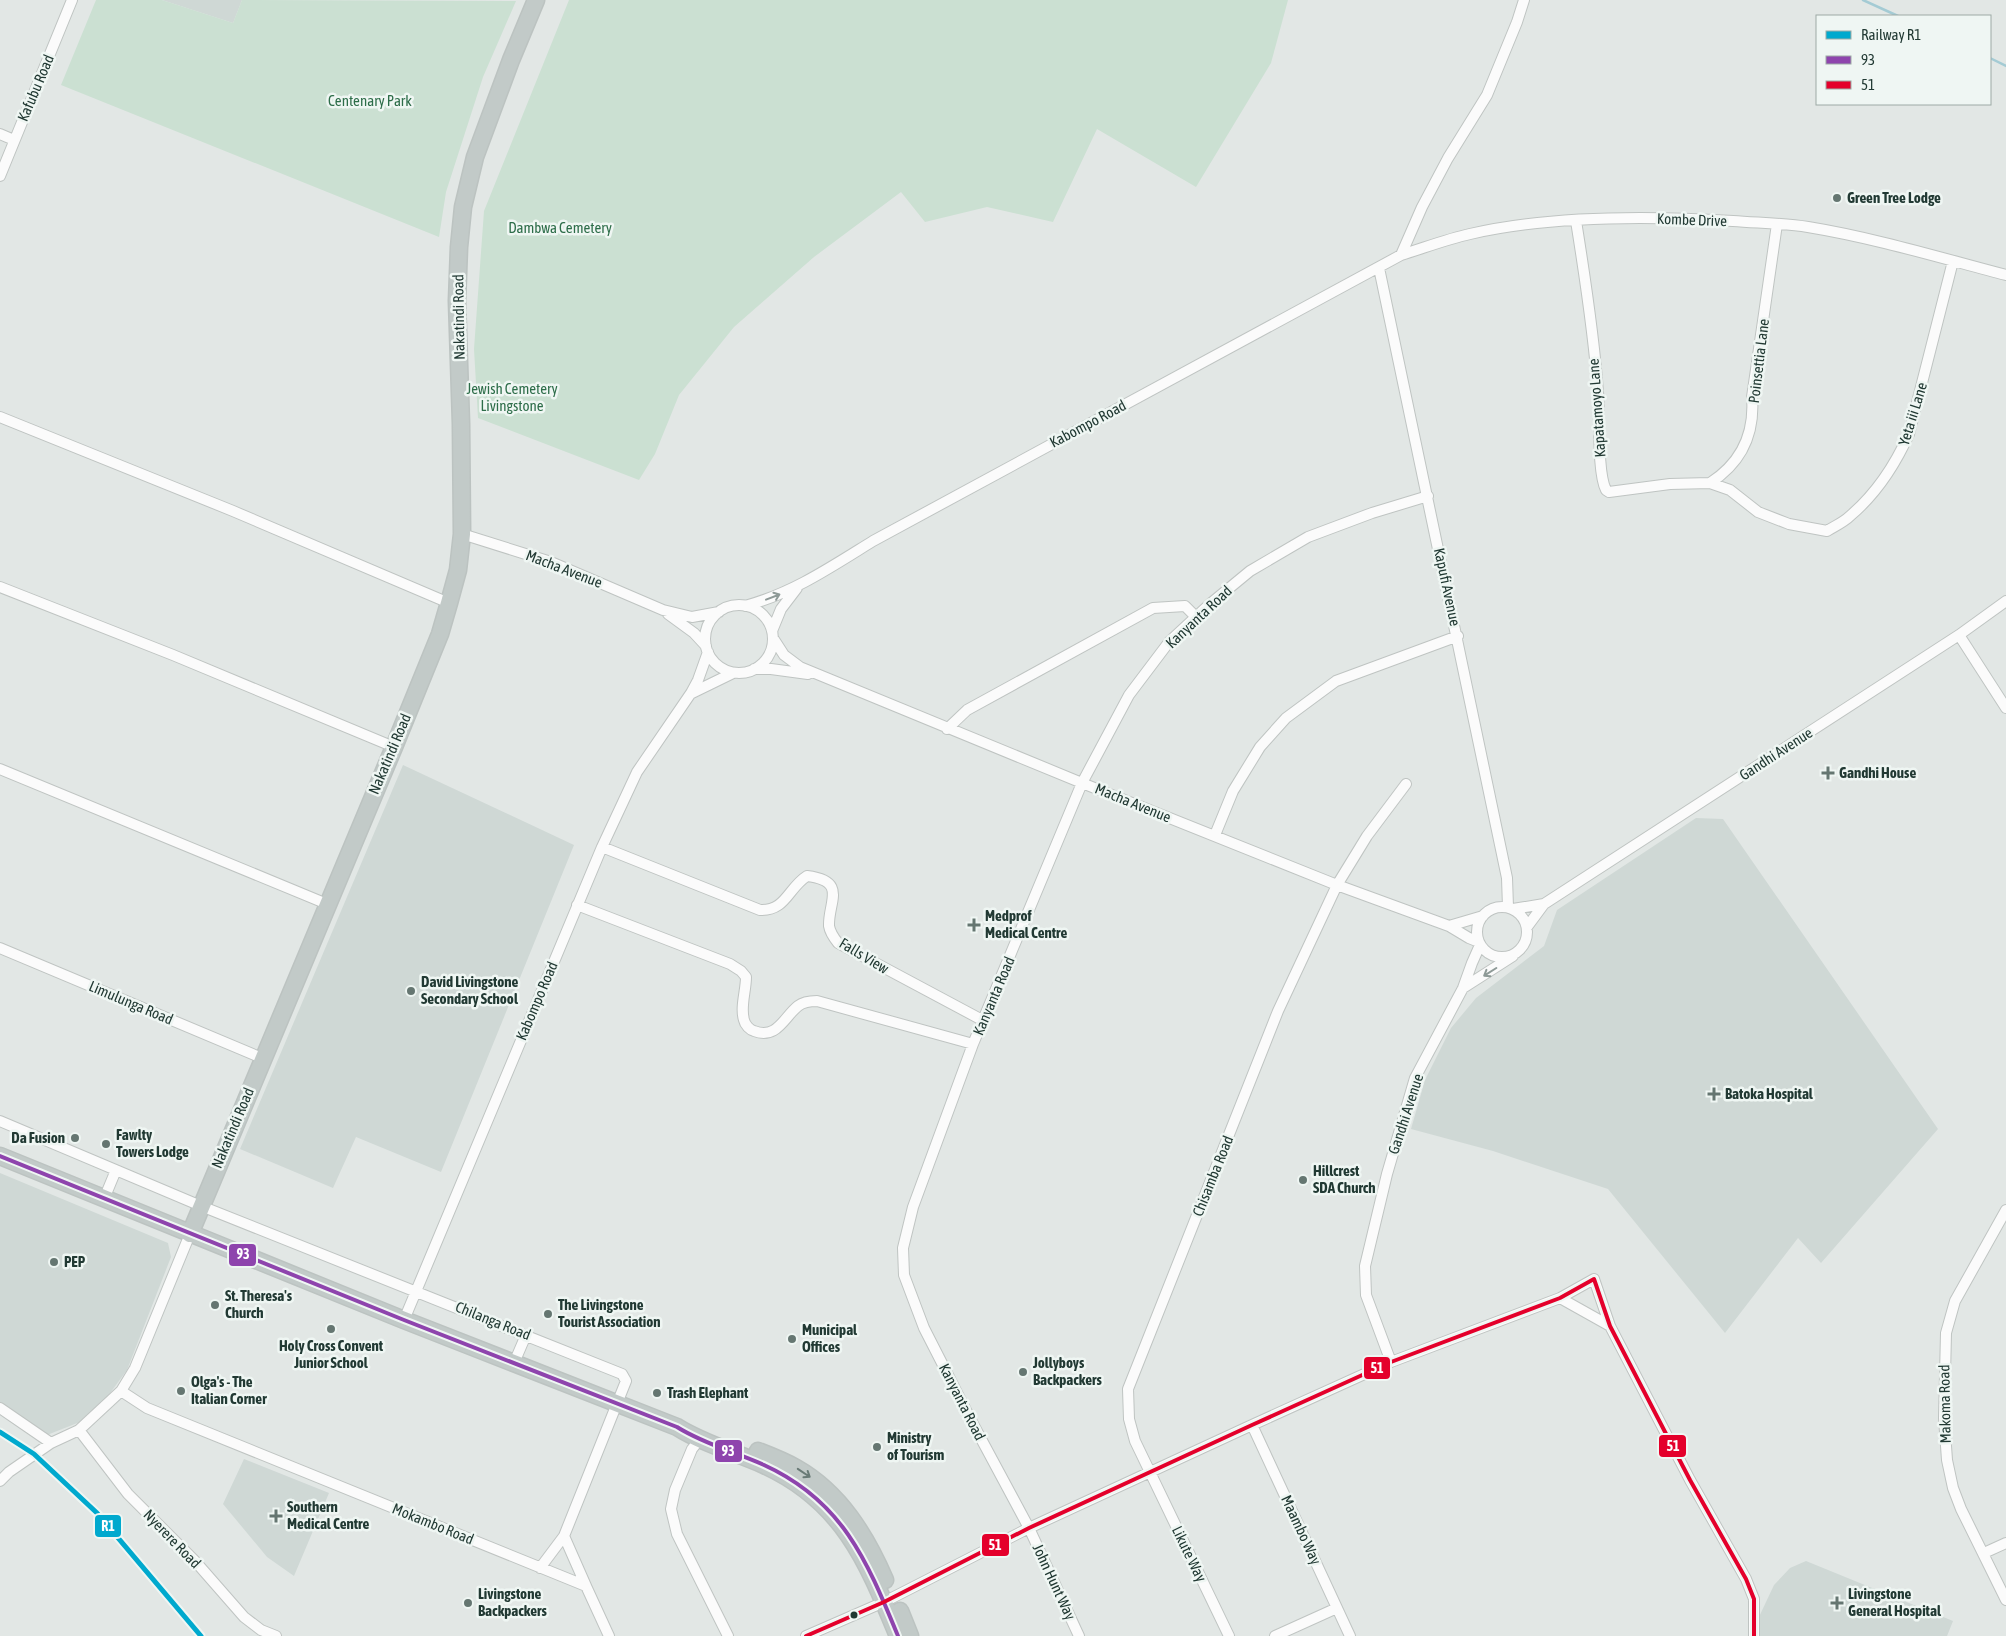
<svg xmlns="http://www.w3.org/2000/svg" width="2006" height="1636" font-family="'Asap Condensed',sans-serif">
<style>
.built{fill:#cfd8d5}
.green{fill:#cbe0d2}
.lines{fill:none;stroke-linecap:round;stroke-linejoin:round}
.stream{stroke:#a4cbd4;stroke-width:2.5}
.minor-casing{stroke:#bfc4c2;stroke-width:12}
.trunk-casing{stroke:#bcc3c1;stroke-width:19}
.minor{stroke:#fbfbfb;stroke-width:10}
.trunk{stroke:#c2cac8;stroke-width:16}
.bus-1-casing{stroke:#eff6f3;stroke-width:8}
.bus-2-casing{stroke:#eff6f3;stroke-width:8}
.bus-1{stroke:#8e44ad;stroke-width:4}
.bus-2{stroke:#e4002b;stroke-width:4}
.rail-1-casing{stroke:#eff6f3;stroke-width:9}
.rail-1{stroke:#00a9ce;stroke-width:5}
.oneway{stroke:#8e9a97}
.oneway2{stroke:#697a76}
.poi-dot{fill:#657671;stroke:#eff6f3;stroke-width:2}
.bus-dot{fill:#213933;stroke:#eff6f3;stroke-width:2}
.labels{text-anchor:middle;stroke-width:5;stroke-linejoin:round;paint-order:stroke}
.street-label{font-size:15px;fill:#213933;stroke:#eff6f3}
.park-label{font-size:15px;fill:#2d6d49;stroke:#eff6f3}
.poi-label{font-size:15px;font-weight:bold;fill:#213933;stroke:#eff6f3;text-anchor:start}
.line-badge{stroke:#eff6f3;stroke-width:2}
.badge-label{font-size:14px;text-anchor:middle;font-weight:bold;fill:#fff}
</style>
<rect width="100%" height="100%" fill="#e2e7e5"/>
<path class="built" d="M162,0H242L233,23Z
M403,765L574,845L441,1172L356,1137L333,1188L240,1149Z
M1696,818L1723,819L1938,1129L1821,1263L1798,1238L1725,1333L1608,1189L1493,1151L1411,1129L1425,1080L1451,1028L1476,998L1544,946L1557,910Z
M0,1173L168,1243L171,1257L127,1370L105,1400L85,1420L47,1435L0,1404Z
M244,1459L329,1493L294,1576L267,1557L223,1504Z
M1806,1561L1953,1621L1947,1636H1750L1774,1585L1790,1568Z"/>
<path class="green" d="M96,0H162L233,23L242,0L516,1L483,77L446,192L439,237L61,85Z
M569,0H1288L1271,63L1196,187L1097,129L1053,222L987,207L925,222L901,192L814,257L734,327L679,395L655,454L639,480L478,418L474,349L484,211Z"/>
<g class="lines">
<path class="stream" d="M1863,0L1898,16
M1990,58L2006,66"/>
<g class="minor-casing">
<path id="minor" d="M0,134L14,140
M0,176L72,0
M1576,221C1585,277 1594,335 1598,392C1600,414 1597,473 1606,490L1609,492L1670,484L1710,483L1730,490L1758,512L1789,524L1827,531C1835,526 1844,522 1850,516C1876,494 1895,465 1909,434L1953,261
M1401,255L1422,207L1448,158L1487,95L1517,22L1524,0
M1379,268L1507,878L1508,907
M0,417L233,511L449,603
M1710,483C1741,463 1755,434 1752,397L1777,224
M462,534L551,562L663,610L692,617L719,612
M0,587L173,655L394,747
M705 639a34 34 0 1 1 68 0a34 34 0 1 1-68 0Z
M745,606C793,593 831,567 873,541L1401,255C1424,248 1447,239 1470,234C1552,215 1649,216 1733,221C1758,223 1783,223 1808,227C1875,238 1941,258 2006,275
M668,614L694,633L706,646
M772,631L781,609L797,588
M1959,635L2006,708
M773,638L784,655L800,667L1082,783L1337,885L1449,926L1469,938L1479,942
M754,669H771L808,674
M692,693L733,673
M947,729L967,710L1153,608L1185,606L1196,617
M0,769L327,904
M1215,835L1233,791L1260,747L1286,718L1336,681L1458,636
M602,847L760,910C786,911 788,888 807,876C848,881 828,902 829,926C830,932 834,938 838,943L984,1021
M577,905L730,964L741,971L746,977C746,991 740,1007 744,1020C745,1025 750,1030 754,1031C777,1040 784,1017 798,1006C803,1002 810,1001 817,1001L973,1044
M1477 932a25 25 0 1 1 50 0a25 25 0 1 1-50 0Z
M1513,909L1544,904
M1449,926L1483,916
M1527,927L1544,904L1959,635L2006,601
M0,948L262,1058
M1463,988L1513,956
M0,1121L201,1206L622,1374L626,1381L564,1536L586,1586
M104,1199L116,1170
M2006,1210L1955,1301L1946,1333L1944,1418L1947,1460L1953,1488L1961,1509L2006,1600
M1560,1298L1610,1326
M404,1320L602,847L637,772L691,693L698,680L708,652
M1391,1362L1366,1295L1365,1266L1387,1174L1415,1078L1463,988L1472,963L1480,945
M514,1363L526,1335
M121,1391L147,1408L586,1586L609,1636
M0,1408L51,1443
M1252,1425L1350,1636
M79,1430L128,1494L195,1561L244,1617L261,1630L276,1636
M700,1439L692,1449L675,1490L671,1509L677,1534L728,1636
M0,1481L9,1472L51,1443L79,1430L121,1391L135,1368L190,1234
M1984,1553L2006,1543
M540,1568L564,1536
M806,1636L884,1602L1029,1528L1252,1425L1391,1362L1560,1298L1594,1279L1610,1326L1690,1480L1746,1579L1754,1599V1636
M1079,1636L1029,1528L971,1420L924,1328L904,1275L903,1248L913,1207L973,1044L1082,783L1129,695L1169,642L1210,604L1250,571L1308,537L1372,513L1428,496
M1229,1636L1135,1441L1129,1419L1128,1389L1278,1011L1337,885L1367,836L1406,784
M1275,1636L1337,1608"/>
</g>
<g class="trunk-casing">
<path id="trunk" d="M0,1156L404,1320L677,1427C704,1444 735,1452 764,1465C843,1501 867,1561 898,1636
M190,1234L394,747L440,634L449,603L458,570L462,534L461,424L457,301L459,247L463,207L475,157L511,60L536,0
M758,1451C771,1456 784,1461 796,1468C840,1493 866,1536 885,1580
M900,1611L910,1636"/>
</g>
<use href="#minor" class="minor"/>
<use href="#trunk" class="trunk"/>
<g class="bus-1-casing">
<path id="bus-1" d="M0,1156L404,1320L677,1427C704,1444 735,1452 764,1465C843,1501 867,1561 898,1636"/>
</g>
<g class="bus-2-casing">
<path id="bus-2" d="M806,1636L884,1602L1029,1528L1252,1425L1391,1362L1560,1298L1594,1279L1610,1326L1690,1480L1746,1579L1754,1599V1636"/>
</g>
<use href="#bus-1" class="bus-1"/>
<use href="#bus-2" class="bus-2"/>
<g class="rail-1-casing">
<path id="rail-1" d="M0,1432L34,1454L97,1513L201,1636"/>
</g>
<use href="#rail-1" class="rail-1"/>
</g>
<defs><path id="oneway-shaft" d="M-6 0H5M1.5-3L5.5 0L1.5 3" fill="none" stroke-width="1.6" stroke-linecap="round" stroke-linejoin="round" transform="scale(1.25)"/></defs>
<g class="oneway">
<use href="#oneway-shaft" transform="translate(773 597) rotate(-21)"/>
<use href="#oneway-shaft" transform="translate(1490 972) rotate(148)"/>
</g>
<use class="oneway2" href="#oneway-shaft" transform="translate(804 1473) rotate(34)"/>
<g class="poi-dot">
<circle cx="1837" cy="198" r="5"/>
<path d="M1825.5 765.5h5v5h5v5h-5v5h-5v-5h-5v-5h5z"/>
<path d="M971.5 917.5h5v5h5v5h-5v5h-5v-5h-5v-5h5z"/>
<circle cx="411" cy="991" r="5"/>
<path d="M1711.5 1086.5h5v5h5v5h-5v5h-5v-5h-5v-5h5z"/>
<circle cx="75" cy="1138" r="5"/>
<circle cx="106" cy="1144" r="5"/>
<circle cx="1303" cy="1180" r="5"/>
<circle cx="54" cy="1262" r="5"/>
<circle cx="215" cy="1305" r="5"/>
<circle cx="548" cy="1314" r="5"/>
<circle cx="331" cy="1329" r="5"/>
<circle cx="792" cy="1339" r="5"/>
<circle cx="1023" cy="1372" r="5"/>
<circle cx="181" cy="1391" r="5"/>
<circle cx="657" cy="1393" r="5"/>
<circle cx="877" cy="1447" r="5"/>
<path d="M273.5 1508.5h5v5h5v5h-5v5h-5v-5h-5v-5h5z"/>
<circle cx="468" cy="1603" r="5"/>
<path d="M1834.5 1595.5h5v5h5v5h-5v5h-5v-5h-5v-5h5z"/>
</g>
<circle class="bus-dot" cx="854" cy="1615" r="4.5"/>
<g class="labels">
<g class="street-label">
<text transform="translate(36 88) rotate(-67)" y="5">Kafubu Road</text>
<text transform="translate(1692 220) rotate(2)" y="5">Kombe Drive</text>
<text transform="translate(459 317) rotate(-91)" y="5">Nakatindi Road</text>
<text transform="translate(1759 361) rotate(-83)" y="5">Poinsettia Lane</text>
<text transform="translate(1597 408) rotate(-94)" y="5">Kapatamoyo Lane</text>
<text transform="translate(1913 414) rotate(-73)" y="5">Yeta iii Lane</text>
<text transform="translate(1088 424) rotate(-28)" y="5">Kabompo Road</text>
<text transform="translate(564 569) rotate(21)" y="5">Macha Avenue</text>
<text transform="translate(1447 587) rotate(78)" y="5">Kapufi Avenue</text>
<text transform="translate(1199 617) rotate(-43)" y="5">Kanyanta Road</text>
<text transform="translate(390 754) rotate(-67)" y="5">Nakatindi Road</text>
<text transform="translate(1776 754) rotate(-33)" y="5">Gandhi Avenue</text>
<text transform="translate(1133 803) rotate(22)" y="5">Macha Avenue</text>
<text transform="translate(864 956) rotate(31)" y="5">Falls View</text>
<text transform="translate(994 996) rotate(-67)" y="5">Kanyanta Road</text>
<text transform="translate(537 1001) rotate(-67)" y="5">Kabompo Road</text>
<text transform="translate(131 1003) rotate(23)" y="5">Limulunga Road</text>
<text transform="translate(1406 1114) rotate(-72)" y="5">Gandhi Avenue</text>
<text transform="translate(233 1128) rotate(-67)" y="5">Nakatindi Road</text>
<text transform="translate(1213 1176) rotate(-68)" y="5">Chisamba Road</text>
<text transform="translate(493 1321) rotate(22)" y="5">Chilanga Road</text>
<text transform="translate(962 1402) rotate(63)" y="5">Kanyanta Road</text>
<text transform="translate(1945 1404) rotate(-91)" y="5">Makoma Road</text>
<text transform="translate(433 1524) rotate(22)" y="5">Mokambo Road</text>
<text transform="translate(1301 1530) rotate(65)" y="5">Maambo Way</text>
<text transform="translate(172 1539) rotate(46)" y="5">Nyerere Road</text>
<text transform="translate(1189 1554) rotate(64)" y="5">Likute Way</text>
<text transform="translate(1054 1582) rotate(65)" y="5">John Hunt Way</text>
</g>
<g class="park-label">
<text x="370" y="106">Centenary Park</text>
<text x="560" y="233">Dambwa Cemetery</text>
<text x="512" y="394">Jewish Cemetery<tspan x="512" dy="17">Livingstone</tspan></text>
</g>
<g class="poi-label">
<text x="1847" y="203">Green Tree Lodge</text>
<text x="1839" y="778">Gandhi House</text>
<text x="985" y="921">Medprof<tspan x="985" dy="17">Medical Centre</tspan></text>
<text x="421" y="987">David Livingstone<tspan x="421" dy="17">Secondary School</tspan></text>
<text x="1725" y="1099">Batoka Hospital</text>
<text x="116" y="1140">Fawlty<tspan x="116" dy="17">Towers Lodge</tspan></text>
<text x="65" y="1143" text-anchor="end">Da Fusion</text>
<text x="1313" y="1176">Hillcrest<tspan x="1313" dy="17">SDA Church</tspan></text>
<text x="64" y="1267">PEP</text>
<text x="225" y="1301">St. Theresa's<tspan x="225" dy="17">Church</tspan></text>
<text x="558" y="1310">The Livingstone<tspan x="558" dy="17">Tourist Association</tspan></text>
<text x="802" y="1335">Municipal<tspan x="802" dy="17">Offices</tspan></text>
<text x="331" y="1351" text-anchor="middle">Holy Cross Convent<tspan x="331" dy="17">Junior School</tspan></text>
<text x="1033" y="1368">Jollyboys<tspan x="1033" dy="17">Backpackers</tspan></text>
<text x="191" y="1387">Olga's - The<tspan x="191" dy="17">Italian Corner</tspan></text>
<text x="667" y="1398">Trash Elephant</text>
<text x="887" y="1443">Ministry<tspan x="887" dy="17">of Tourism</tspan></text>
<text x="287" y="1512">Southern<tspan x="287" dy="17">Medical Centre</tspan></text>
<text x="478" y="1599">Livingstone<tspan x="478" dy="17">Backpackers</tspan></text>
<text x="1848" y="1599">Livingstone<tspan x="1848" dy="17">General Hospital</tspan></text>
</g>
</g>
<g class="line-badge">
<rect x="228" y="1243" width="29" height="24" rx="5" fill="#8e44ad"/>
<rect x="1363" y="1356" width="28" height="24" rx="5" fill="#e4002b"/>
<rect x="1658" y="1434" width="29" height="24" rx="5" fill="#e4002b"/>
<rect x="714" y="1439" width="29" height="24" rx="5" fill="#8e44ad"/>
<rect x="94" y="1514" width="28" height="24" rx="5" fill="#00a9ce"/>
<rect x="981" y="1533" width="29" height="24" rx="5" fill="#e4002b"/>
</g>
<g class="badge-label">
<text x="243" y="1259">93</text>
<text x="1377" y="1373">51</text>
<text x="1673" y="1451">51</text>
<text x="728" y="1456">93</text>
<text x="108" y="1531">R1</text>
<text x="995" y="1550">51</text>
</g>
<rect x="1816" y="15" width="175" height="90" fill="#eff6f3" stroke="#9daaa6"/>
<rect x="1826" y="31" width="25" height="8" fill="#00a9ce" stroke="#9daaa6"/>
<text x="1861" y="40" font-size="15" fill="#213933">Railway R1</text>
<rect x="1826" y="56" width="25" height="8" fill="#8e44ad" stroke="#9daaa6"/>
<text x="1861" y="65" font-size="15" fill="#213933">93</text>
<rect x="1826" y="81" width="25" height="8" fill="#e4002b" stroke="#9daaa6"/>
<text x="1861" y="90" font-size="15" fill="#213933">51</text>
</svg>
